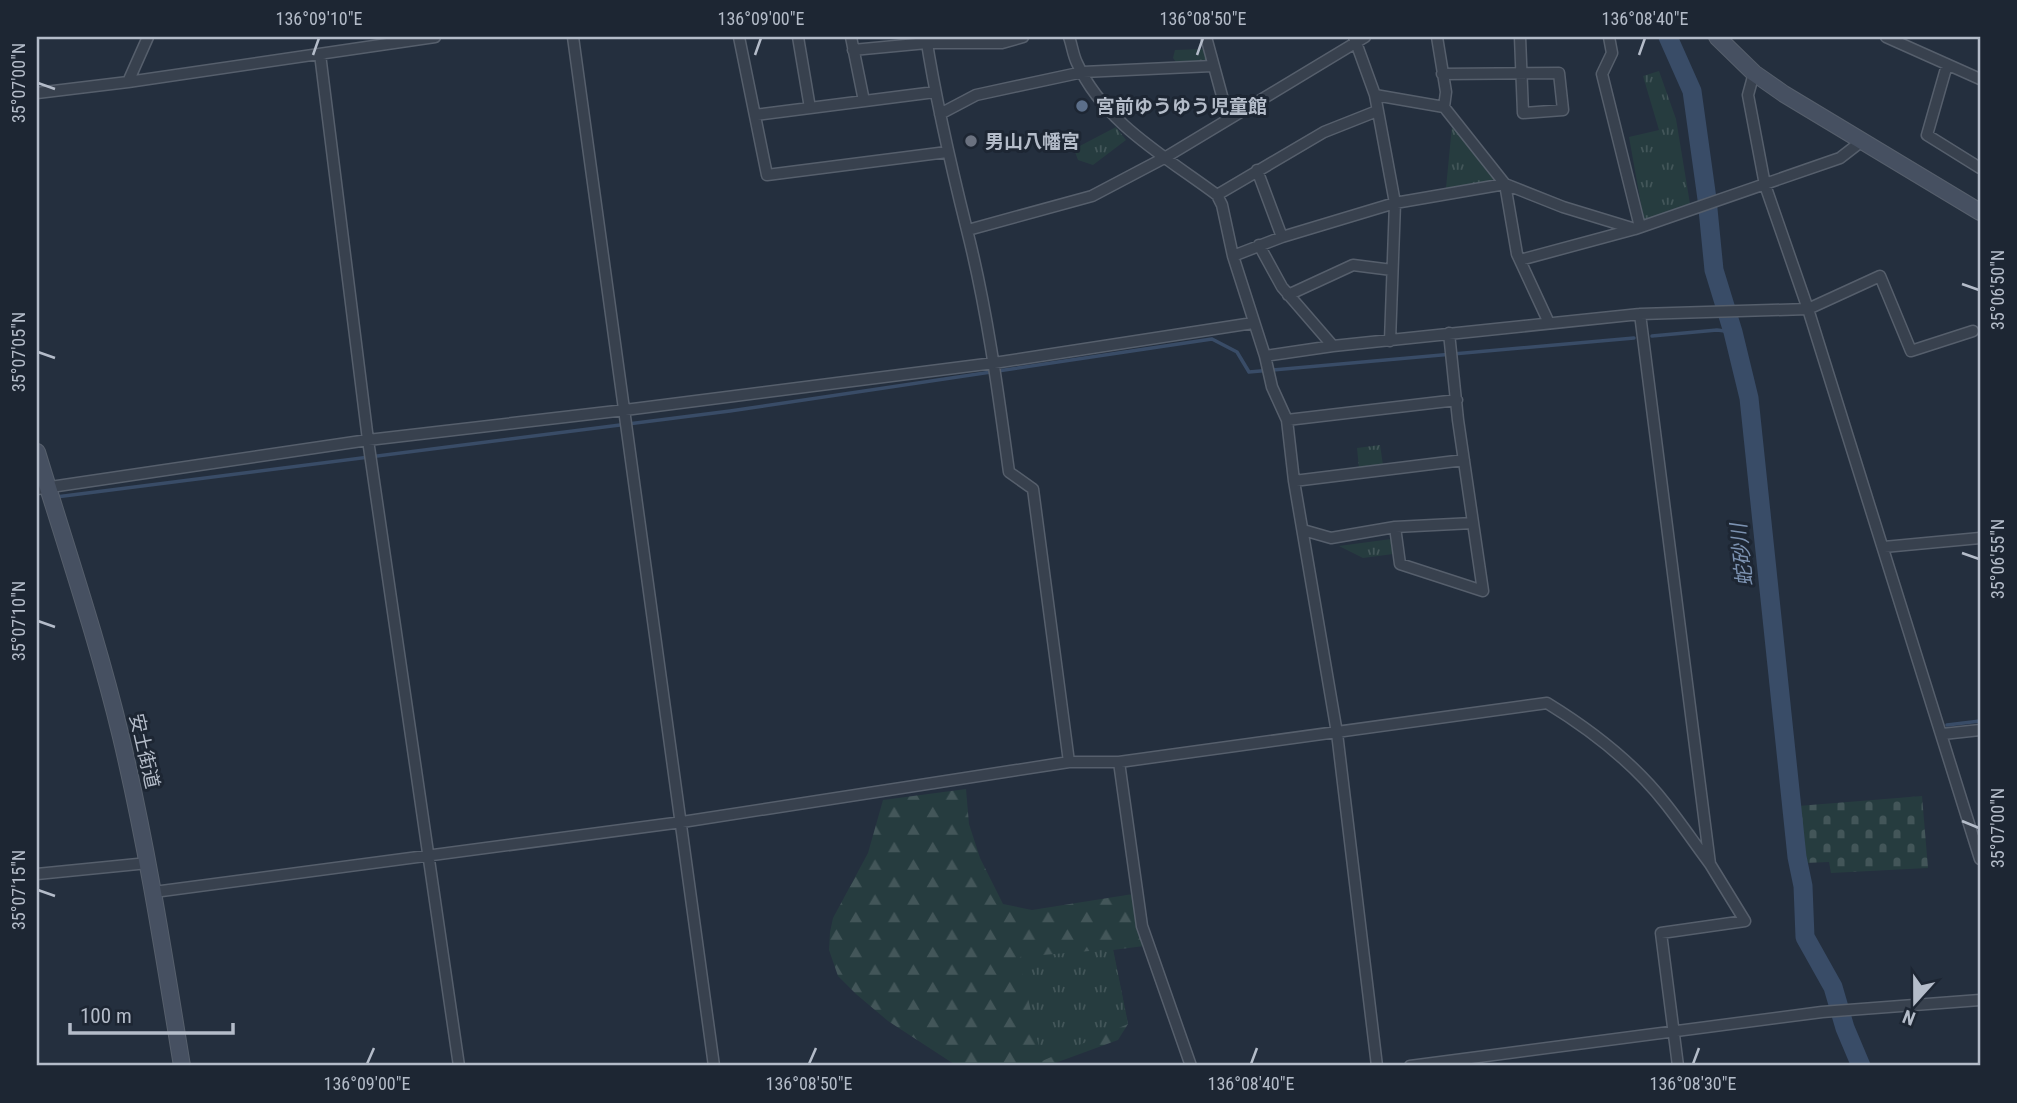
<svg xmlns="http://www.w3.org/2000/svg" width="2017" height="1103" font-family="'Roboto Condensed','Noto Sans JP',sans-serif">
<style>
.forest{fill:url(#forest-firs)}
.cemetery{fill:url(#cemetery-stones)}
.park{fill:url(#park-tufts)}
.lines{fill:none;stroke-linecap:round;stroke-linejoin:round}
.stream{stroke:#394c67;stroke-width:3.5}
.river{stroke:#394c67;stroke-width:19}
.street-casing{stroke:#565f6c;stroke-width:13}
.secondary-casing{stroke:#565f6c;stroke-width:18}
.street{stroke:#38414e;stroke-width:10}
.secondary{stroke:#465061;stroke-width:16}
.ticks{fill:none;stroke:#b4bcc9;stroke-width:2.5}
.service-dot{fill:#5c6f8a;stroke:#1d2633;stroke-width:2.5}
.worship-dot{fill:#6b7280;stroke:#1d2633;stroke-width:2.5}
.labels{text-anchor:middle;stroke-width:6;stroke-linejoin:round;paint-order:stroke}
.poi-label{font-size:19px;font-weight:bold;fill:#b4bcc9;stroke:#1d2633;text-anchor:start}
.street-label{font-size:19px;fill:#b4bcc9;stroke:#1d2633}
.water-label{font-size:21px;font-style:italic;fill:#7c92b1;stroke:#1d2633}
.neatline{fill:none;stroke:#b4bcc9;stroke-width:2.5}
.ticks-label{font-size:18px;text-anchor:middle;fill:#b4bcc9}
</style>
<defs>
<pattern id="forest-firs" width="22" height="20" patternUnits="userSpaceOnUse" patternTransform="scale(1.75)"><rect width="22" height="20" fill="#263c3f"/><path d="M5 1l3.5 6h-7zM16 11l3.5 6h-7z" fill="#435659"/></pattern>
<pattern id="cemetery-stones" width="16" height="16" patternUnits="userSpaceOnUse" patternTransform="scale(1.75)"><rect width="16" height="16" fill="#263c3f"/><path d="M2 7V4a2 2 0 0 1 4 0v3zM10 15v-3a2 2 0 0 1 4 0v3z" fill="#435659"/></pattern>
<pattern id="park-tufts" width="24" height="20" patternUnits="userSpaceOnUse" patternTransform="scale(1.75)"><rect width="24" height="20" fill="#263c3f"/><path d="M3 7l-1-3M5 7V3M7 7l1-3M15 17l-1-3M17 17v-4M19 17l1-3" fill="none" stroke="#435659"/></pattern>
</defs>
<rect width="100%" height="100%" fill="#242f3e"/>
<path class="forest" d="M966,789L969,824L980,858L1003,904L1032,910L1133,894L1144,946L1113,950L1128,1024L1118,1040L1047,1066H957L888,1021L856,994L838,976L829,950L830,932L833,918L868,853L883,800Z"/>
<path class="cemetery" d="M1922,796L1928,868L1831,873L1829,862L1805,863L1798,806Z"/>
<path class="park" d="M1203,49L1208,57L1206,64L1179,66L1173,58L1175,50Z
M1659,71L1676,119L1690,204L1644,221L1629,137L1659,130L1643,76Z
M1452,126L1493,173L1495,180L1446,188Z
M1116,127L1126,140L1093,165L1078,160L1074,149Z
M1380,445L1383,465L1359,468L1357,448Z
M1391,539L1393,554L1363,558L1339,546Z
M1113,949L1128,1024L1042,1061L1019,957Z"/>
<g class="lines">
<path class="stream" d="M1652,336L1717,330L1733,332
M56,497L730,411L1212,339L1237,352L1249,372L1634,338
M1947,725L1980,721"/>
<path class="river" d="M1668,37L1692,91L1707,199L1714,270L1733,332L1749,398L1797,857L1803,886L1805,937L1833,987L1845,1028L1861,1066"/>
<g class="street-casing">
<path id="street" d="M573,37L714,1066
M739,37L767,175L947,152
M798,37L810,108
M851,37L864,101
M926,37C936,102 951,166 967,230C987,309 998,391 1009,472L1033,489L1069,762
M1069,37C1072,45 1073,55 1077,63C1104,123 1166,157 1217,195L1222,205L1233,256L1265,356L1272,387L1287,420L1294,481L1337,733L1377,1066
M1206,37L1228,118
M1354,37L1375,95L1395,203L1390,341
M1437,37L1446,92L1444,107L1505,184L1563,207L1635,229L1840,158L1862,141
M1609,37L1612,53L1602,74L1640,227
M1886,37L1980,79
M853,50L927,43H1002L1023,37
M320,54L368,440L459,1066
M1947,65L1927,135L1980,168
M1754,73L1748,95L1765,185L1808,309L1980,859
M1442,74L1559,73L1563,110L1523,113L1520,37
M128,82L148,37
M37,93L128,82L435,37
M1375,95L1444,107
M940,114L976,95L1083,72L1212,66
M755,115L935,92
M1257,170L1282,237
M1217,195L1324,132L1377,111
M968,230L1092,196L1166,157L1365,37
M1259,245L1282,287L1333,346
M1233,256L1282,237L1395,203L1505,184L1517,254L1549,323
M1520,260L1635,229
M1288,295L1353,265L1392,270
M1640,314L1710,864L1745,921L1661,933L1678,1066
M1265,356L1333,346L1640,314L1808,309L1880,276L1911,351L1973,331
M1287,420L1457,400
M1294,481L1464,460
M37,489L368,440L625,410L994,363L1253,323
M1395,527L1400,564L1483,591L1458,420L1449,333
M1303,530L1331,538L1395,527L1473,523
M1884,547L1980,538
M1943,734L1980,730
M1119,762L1142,926L1191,1066
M37,874L148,863
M154,892L682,822L1069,762H1119L1547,703C1591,730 1633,762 1665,803C1681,823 1695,844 1710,864
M1410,1066L1822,1012L1980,1000"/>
</g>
<g class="secondary-casing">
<path id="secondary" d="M1717,37L1754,73L1784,94L1980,212
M37,452C66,547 98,641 121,737C147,846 164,956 182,1066"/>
</g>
<use href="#street" class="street"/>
<use href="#secondary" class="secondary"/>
</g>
<path class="ticks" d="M313,55L319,38M755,55L761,38M1197,55L1203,38M1639,55L1645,38M38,83L55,89M1962,284L1979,290M38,352L55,358M1962,553L1979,559M38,621L55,627M1962,821L1979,828M38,890L55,896M367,1064L374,1048M809,1064L816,1048M1251,1064L1257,1048M1693,1064L1699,1048"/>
<circle class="service-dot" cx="1082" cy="106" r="7"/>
<circle class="worship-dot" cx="971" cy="141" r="7"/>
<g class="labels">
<g class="poi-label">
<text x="1096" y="113">宮前ゆうゆう児童館</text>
<text x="985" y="148">男山八幡宮</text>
</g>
<g class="street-label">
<text transform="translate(145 751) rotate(77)" y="7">安土街道</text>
</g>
<g class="water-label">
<text transform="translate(1742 555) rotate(-96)" y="7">蛇砂川</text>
</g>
</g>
<rect width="2017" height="1103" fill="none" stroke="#1d2633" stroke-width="77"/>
<g transform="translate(1915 1002) rotate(201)" stroke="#1d2633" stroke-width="5" paint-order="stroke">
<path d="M0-5L12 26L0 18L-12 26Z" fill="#b4bcc9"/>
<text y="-10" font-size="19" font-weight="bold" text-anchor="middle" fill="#b4bcc9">N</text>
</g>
<path d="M70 1023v10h163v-10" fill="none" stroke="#b4bcc9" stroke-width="3.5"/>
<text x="80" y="1023" font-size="21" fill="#b4bcc9" stroke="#1d2633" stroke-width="5" paint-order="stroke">100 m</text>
<rect x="38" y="38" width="1941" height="1026" class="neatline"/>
<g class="ticks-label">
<text x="319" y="25">136°09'10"E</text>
<text x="761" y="25">136°09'00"E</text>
<text x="1203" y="25">136°08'50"E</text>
<text x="1645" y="25">136°08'40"E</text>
<text transform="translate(19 83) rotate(-90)" y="6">35°07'00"N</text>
<text transform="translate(1998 290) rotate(-90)" y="6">35°06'50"N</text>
<text transform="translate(19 352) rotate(-90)" y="6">35°07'05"N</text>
<text transform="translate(1998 559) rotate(-90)" y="6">35°06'55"N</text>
<text transform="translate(19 621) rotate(-90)" y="6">35°07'10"N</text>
<text transform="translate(1998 828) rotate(-90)" y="6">35°07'00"N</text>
<text transform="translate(19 890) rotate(-90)" y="6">35°07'15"N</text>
<text x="367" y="1090">136°09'00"E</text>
<text x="809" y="1090">136°08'50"E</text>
<text x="1251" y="1090">136°08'40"E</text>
<text x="1693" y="1090">136°08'30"E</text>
</g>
</svg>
